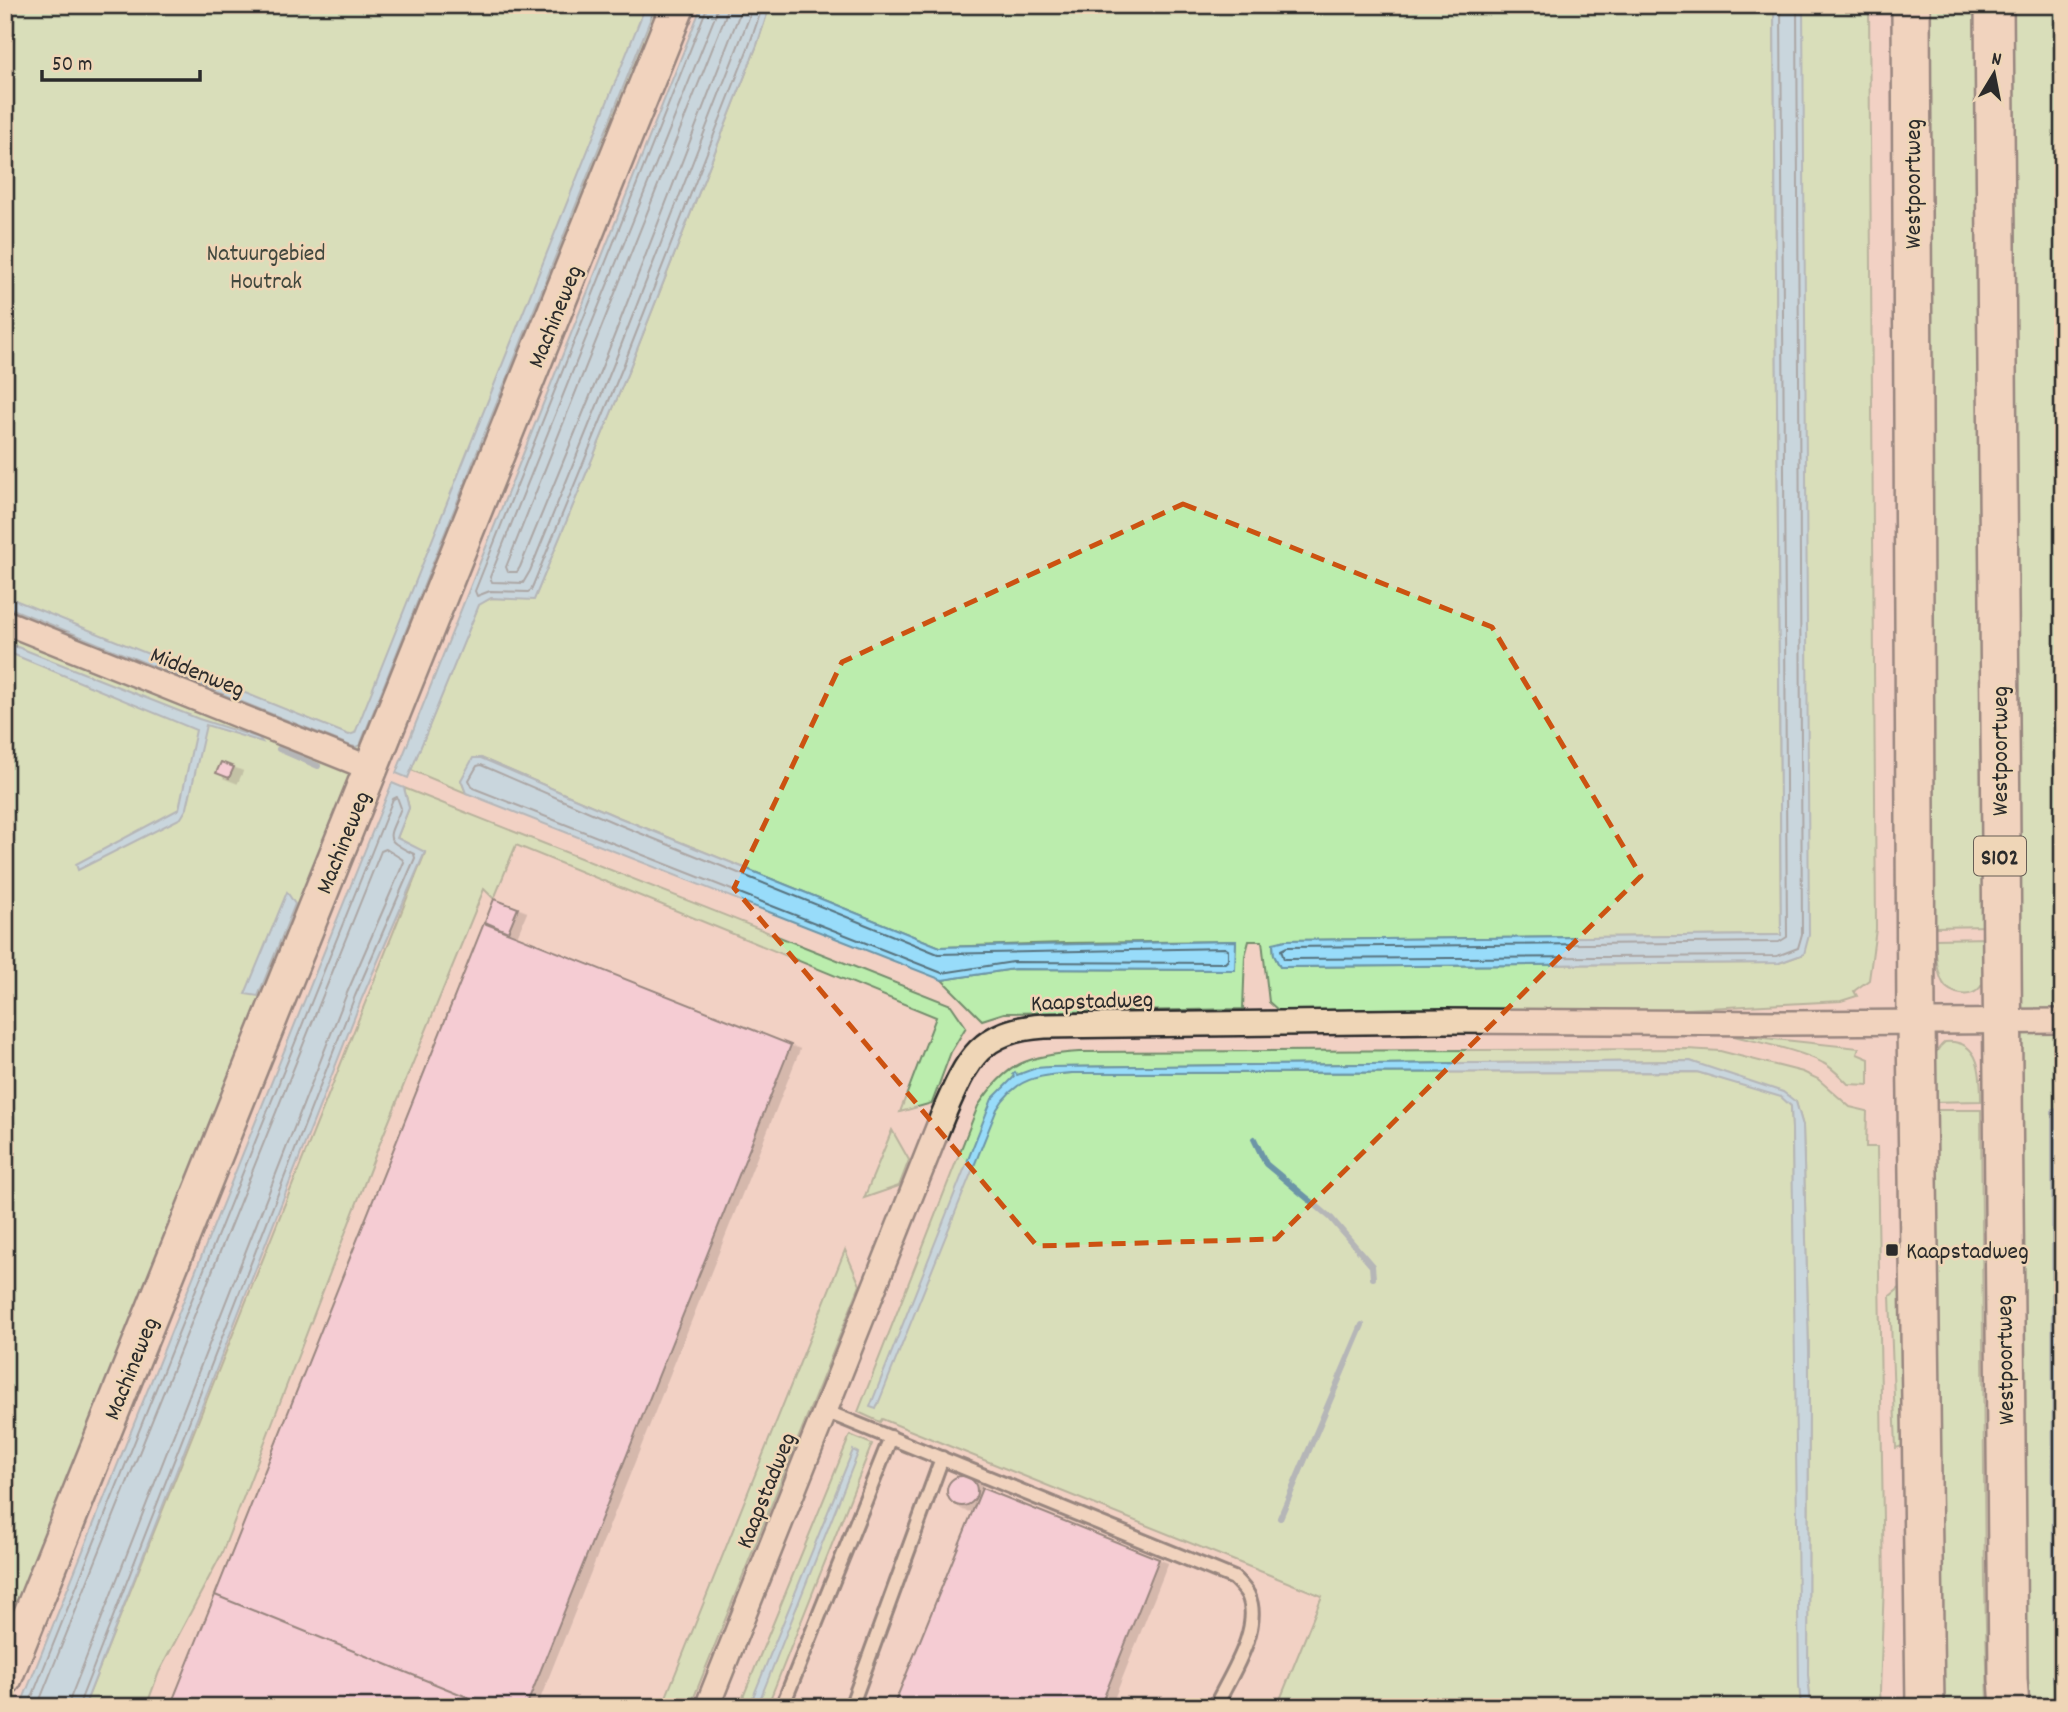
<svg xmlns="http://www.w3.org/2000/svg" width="2068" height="1712" font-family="Dekko,sans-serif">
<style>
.green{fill:#bbedad;stroke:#738c6c;stroke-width:2;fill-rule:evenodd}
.water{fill:#98dcfa;stroke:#6c95a7;stroke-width:2}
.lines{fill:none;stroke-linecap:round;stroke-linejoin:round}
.shore{stroke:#57727e;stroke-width:2}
.stream{stroke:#6c95a7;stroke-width:6}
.building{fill:#f8c5e4;stroke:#2b2b2b;stroke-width:2;filter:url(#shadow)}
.lane-casing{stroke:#2b2b2b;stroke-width:18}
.street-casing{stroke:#2b2b2b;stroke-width:28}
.secondary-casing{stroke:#2b2b2b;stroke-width:38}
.primary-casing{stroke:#2b2b2b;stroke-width:42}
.lane{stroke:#efd6b7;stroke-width:12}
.street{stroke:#efd6b7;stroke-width:23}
.secondary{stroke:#efd6b7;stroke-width:33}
.primary{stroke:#efd6b7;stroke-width:37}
.marked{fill:none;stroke:#cc5211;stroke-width:5;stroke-dasharray:14 9;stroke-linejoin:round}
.poi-dot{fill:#2b2b2b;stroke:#efd6b7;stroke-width:2.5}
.labels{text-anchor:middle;stroke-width:5;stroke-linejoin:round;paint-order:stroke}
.shield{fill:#efd6b7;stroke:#665e55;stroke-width:2}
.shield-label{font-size:23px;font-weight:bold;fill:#2b2b2b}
.street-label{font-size:24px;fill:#2b2b2b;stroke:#efd6b7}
.park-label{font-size:24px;fill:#41483e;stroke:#efd6b7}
.poi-label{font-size:24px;fill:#2b2b2b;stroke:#efd6b7;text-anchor:start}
</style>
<defs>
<filter id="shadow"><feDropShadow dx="8" dy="4.5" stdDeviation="0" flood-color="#0004"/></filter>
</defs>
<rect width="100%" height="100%" fill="#f2d1c4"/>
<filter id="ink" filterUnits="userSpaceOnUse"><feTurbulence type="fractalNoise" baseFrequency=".0143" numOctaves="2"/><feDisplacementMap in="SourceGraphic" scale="14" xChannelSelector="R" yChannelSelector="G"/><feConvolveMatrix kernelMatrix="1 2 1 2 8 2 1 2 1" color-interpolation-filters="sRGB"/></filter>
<g filter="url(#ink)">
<path class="green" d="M5,5H669L365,756L5,616Z
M770,5H1774L1781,935L1286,940L1273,944L1274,955L1280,967L1779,963L1804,954L1801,5H1869L1876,929L1869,980L1854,991L1857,996L1841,1001L1670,1010L1279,1011L1269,1002L1262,941H1249L1245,956L1243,1009L1004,1013L982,1020L942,980L1014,969L1234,970L1236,941L1065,943L940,947L618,817L481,758L461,780L466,793L411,770L479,604L491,598L534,599L628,372L757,45Z
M1920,5H1983L1990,926L1935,927L1933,785L1924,690Z
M2010,5H2063V1707H2019L2014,1588L2023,1166Z
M5,629L355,773L340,800L323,841L5,1656Z
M404,788L951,1005L966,1027L951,1052L932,1103L900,1112L936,1017L516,845L494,899L484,889L378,1148L222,1553L159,1672L146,1707H84L425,853L397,838L409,808Z
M1990,938C1989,957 1990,999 1961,994C1954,993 1946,989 1943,983C1936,969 1936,953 1935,939Z
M1727,1034L1859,1048L1857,1054L1869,1059V1085L1848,1084C1840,1076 1833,1068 1823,1063C1798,1049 1755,1042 1727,1034Z
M1945,1042C1981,1039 1981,1075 1981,1101L1926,1102C1929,1082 1928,1055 1945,1042Z
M1687,1049L1720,1051L1803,1072L1818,1079L1850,1107L1867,1111L1866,1147H1877L1884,1584L1880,1691L1881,1707H1811L1808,1675L1809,1352L1803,1126L1796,1102L1782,1097L1791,1106L1792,1129L1801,1707H1277L1322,1596L882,1419L880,1422L858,1412L978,1106C1007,1062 1027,1056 1079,1052ZM1690,1061L1776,1094L1697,1072L1072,1073L1045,1075L1054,1067Z
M1926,1110H1981L1985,1585L1988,1707H1931Z
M892,1130L909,1160L899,1186L864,1198Z
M845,1250L860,1285L690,1707H662Z
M1902,1286L1909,1444L1896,1448L1890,1296Z
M850,1435L872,1444L767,1707H739Z"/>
<path class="water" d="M646,5H656L360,745L356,747L351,746L5,606V596L349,735L355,733Z
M702,5H770L757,45L628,372L534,600L491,598L479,605L408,778L396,773Z
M1774,5H1803L1809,935L1804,954L1779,963L1280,967L1274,955L1273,943L1286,940L1781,935Z
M5,642L199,719L259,738L262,742L206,725L187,808L181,818L78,870L76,864L179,809L196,730L5,651Z
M473,758H481L618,817L940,947L1236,941L1235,970L1014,969L942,980L466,793L461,780Z
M392,783L404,788L409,808L397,838L425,852L362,998L84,1707H20Z
M287,892L295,904L258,996L245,994Z
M1690,1061L1783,1092L1796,1102L1803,1126L1809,1352L1808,1675L1811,1707H1801L1799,1684L1792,1129L1791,1106L1781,1097L1697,1072L1072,1073C1039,1075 1015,1078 997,1109L876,1409L870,1407L992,1099L1014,1077L1013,1074L1015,1072L1017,1075L1036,1068L1049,1067Z
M2052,1109H2055L2056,1117L2060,1337L2062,1707H2056L2053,1676Z
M853,1450L858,1453L757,1707H749Z"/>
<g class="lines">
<path class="shore" d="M708,5L475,591L477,596L490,591L528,592L531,590L622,369L750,43L763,5
M717,5L716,14L490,577L492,582L523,583L530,571L613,366L754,5
M727,5L725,17L506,567L508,572H517L520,567L604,362L743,5
M1781,5L1787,937L1779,942L1287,947L1281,950L1284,959L1777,956L1798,948L1802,934L1797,5
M481,765L615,823L938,954L1225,948L1228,950V960L1225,963L1013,962L942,973L473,788L469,780L477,766Z
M28,1707L393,799L397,797L401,808C389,839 381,838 414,854L415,858L355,996L78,1707
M37,1707L381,851L386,849L402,859L404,862L347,993L70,1699L69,1707
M2062,1707L2060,1675L2059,1311L2063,1308"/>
<path class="stream" d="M279,749L318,766
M1254,1139L1266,1164L1331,1218L1372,1266L1373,1278
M1280,1518L1362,1325"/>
</g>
<path class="building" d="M221,762L234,767L229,778L216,773Z
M494,899L518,908L508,932L485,922Z
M484,923L791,1045L526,1707H492L215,1595Z
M947 1491a15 15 0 1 1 30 0a15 15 0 1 1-30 0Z
M982,1488L1159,1559L1100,1707H893Z
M215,1595L492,1707H170Z"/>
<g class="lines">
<g class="lane-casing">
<path id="lane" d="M825,1411L1234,1578C1239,1583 1245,1589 1248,1595C1263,1628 1230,1676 1215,1707
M782,1707L891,1437
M851,1707L942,1458"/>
</g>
<g class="street-casing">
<path id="street" d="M5,622L372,769
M707,1707L943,1115C967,1060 979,1030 1045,1026L1444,1021L1788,1023L2063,1021"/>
</g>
<g class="secondary-casing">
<path id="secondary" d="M5,1678L678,5"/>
</g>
<g class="primary-casing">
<path id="primary" d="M1911,5L1916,1023L1925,1707
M1994,5L2008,1679L2010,1707"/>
</g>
<use href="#lane" class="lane"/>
<use href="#street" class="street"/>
<use href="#secondary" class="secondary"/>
<use href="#primary" class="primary"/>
</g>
</g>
<path d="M0 0H2068V1712H0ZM1183,504L1492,627L1641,876L1276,1239L1037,1246L734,888L842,662Z" fill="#f2d1c4" fill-opacity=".55" fill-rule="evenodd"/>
<path class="marked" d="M1183,504L1492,627L1641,876L1276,1239L1037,1246L734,888L842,662Z"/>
<rect class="poi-dot" x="1885" y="1243" width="14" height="14" rx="3.5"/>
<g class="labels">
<rect class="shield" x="1974" y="836.5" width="52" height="39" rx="5"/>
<g class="shield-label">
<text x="2000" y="864">S102</text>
</g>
<g class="street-label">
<text transform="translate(1912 184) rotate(-90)" y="8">Westpoortweg</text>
<text transform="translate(554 316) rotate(-68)" y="8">Machineweg</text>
<text transform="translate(198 671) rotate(22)" y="8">Middenweg</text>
<text transform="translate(1999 751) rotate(-90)" y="8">Westpoortweg</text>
<text transform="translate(342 842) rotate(-68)" y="8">Machineweg</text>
<text transform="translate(1092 1000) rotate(-2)" y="8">Kaapstadweg</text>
<text transform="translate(2004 1360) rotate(-91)" y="8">Westpoortweg</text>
<text transform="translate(130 1368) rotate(-68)" y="8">Machineweg</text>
<text transform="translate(765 1490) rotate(-68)" y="8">Kaapstadweg</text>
</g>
<g class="park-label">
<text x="266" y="260">Natuurgebied<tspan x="266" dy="28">Houtrak</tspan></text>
</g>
<g class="poi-label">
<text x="1906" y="1258">Kaapstadweg</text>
</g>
</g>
<rect width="2068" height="1712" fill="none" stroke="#efd6b7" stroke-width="28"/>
<rect x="14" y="14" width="2040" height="1684" fill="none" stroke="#2b2b2b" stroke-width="2.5" filter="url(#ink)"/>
<g transform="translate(1994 74) rotate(10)" stroke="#efd6b7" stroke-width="5" paint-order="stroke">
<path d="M0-5L12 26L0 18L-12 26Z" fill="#2b2b2b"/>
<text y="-10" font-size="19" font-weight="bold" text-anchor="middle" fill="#2b2b2b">N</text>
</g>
<path d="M42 70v10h158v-10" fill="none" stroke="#2b2b2b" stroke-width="3.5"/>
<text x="52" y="70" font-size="21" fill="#2b2b2b" stroke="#efd6b7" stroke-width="5" paint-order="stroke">50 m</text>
</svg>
